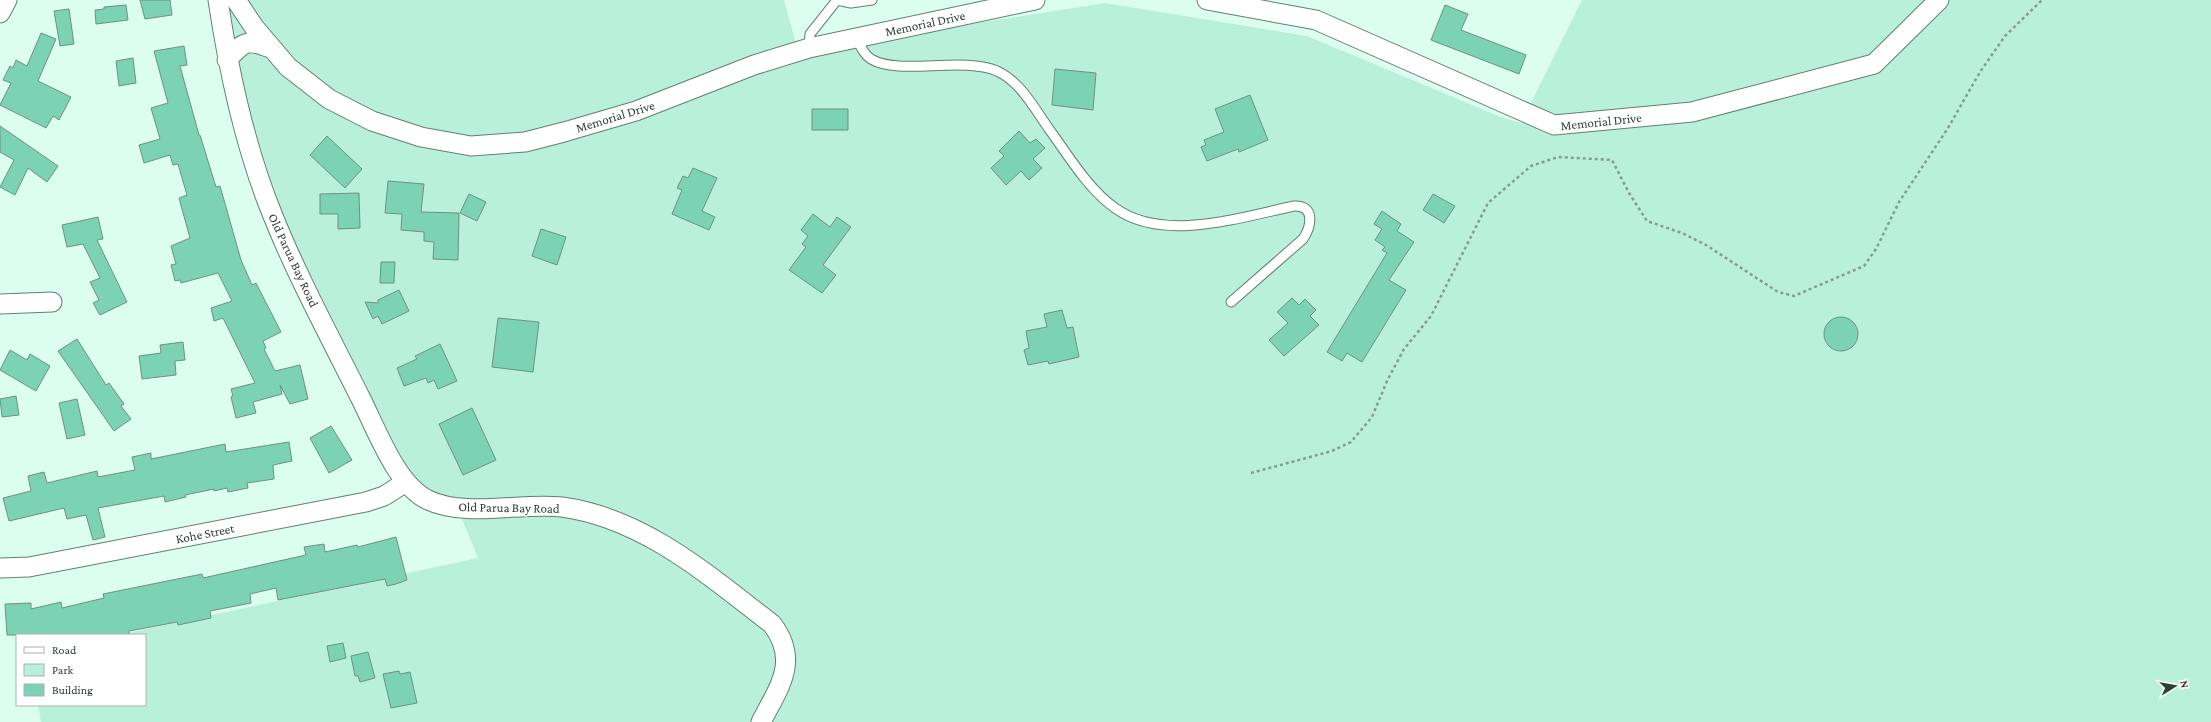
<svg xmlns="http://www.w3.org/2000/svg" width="2211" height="722" font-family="'Crimson Pro',serif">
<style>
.green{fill:#b9f0db}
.building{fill:#7bd2b4;stroke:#709184}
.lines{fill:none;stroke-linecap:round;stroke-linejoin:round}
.service-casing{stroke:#608074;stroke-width:11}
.minor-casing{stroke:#608074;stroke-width:21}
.path{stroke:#849c93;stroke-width:2.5;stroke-dasharray:3 3;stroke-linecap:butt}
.service{stroke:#fff;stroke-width:9}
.minor{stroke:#fff;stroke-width:19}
.labels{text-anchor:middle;stroke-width:3;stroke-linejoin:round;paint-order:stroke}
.street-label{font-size:13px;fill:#2f3d38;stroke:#fff}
</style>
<rect width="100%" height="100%" fill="#dbfef0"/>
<path class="green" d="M222,0H784L798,51L1105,3L1307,36L1501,117L1521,123L1582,0H2211V722H41L38,705H145V635H118L478,558L458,509L410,486L276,220L228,56Z"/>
<path class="building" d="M140,0H170L172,15L145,19Z
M126,5L128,20L96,24L95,10L104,9V7Z
M1445,5L1468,14L1461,30L1526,55L1519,74L1431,40Z
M69,9L74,44L60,46L54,11Z
M41,33L56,39L38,81L71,97L59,120L53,116L46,128L0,105L11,83L3,80L10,66L13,68L16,60L27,66Z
M184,46L187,65L180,66L199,135H200L216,187L220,186L241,260L252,285L256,283L281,332L263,341L266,348L264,349L275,371L300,365L308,399L290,404L280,385L282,394L253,402L256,413L236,418L231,397L233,396L231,389L255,383L223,318L214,321L211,308L232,301L218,273L181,283L180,280L175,281L171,265L176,264L171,246L190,238L179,198L187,195L178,164L173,165L170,155L144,163L139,145L160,139L151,108L168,103L154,51Z
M133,58L136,83L119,86L116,61Z
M1055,69L1096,73L1093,110L1052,105Z
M1250,95L1268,140L1239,152L1238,149L1207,161L1201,147L1206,145L1204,140L1224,132L1215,109Z
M812,109H848V130H812Z
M0,126L58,166L47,182L28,168L15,195L0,187L14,160L0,152Z
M1019,131L1030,143L1036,139L1045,148L1033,159L1042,168L1029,180L1021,171L1006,185L991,168L1004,156L999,151Z
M327,136L362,169L345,188L310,155Z
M693,168L717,178L702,211L715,217L709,230L672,214L682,190L677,188L683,176L688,178Z
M388,181L424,184L421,212L459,213L458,260L433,259L434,242L424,241V232L401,230L402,214L385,213Z
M359,193L360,228L338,229V214H320V194Z
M469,194L486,202L477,221L460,213Z
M1433,194L1455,206L1444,223L1423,210Z
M1382,211L1401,224L1397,231L1414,242L1389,280L1406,290L1362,362L1347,353L1342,361L1327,352L1387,253L1382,250L1385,247L1375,240L1382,229L1374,224Z
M813,214L830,227L837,217L851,227L823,265L836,275L822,293L789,270L806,247L802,244L808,236L801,230Z
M98,217L103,239L97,240L127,302L100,315L93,303L99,300L90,282L100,278L83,244L67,247L62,225Z
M541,229L566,237L557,265L532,256Z
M381,262H395L394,283H380Z
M399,290L409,311L382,324L378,316L373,319L365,302L378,303V300Z
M1292,298L1299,305L1305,299L1316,310L1310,316L1319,325L1284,356L1269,340L1288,323L1277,312Z
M1062,310L1067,328L1073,327L1079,357L1049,364L1048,361L1028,365L1024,350L1029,348L1026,331L1047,327L1044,314Z
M1824 334a17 17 0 1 1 34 0a17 17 0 1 1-34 0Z
M498,318L539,322L533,372L492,367Z
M77,339L106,385L109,383L124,404L121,406L131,419L114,431L58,351Z
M183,342L185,360L175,361L176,375L142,379L139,356L161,353L160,345Z
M440,344L457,381L438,389L434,380L428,383L426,378L404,386L397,368L417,359L415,356Z
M10,350L27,360L30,354L50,366L36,391L0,370Z
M16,396L19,415L2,417L0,399Z
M77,399L85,435L67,439L59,403Z
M472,408L496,460L463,475L439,424Z
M331,426L352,460L329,473L310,438Z
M289,442L292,461L273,465L274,479L247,483L248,488L228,492L227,488L214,491V489L185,495L186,497L165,502L164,496L98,508L105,537L93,540L86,515L67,519L64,508L9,521L3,498L31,491L28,476L44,472L47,483L97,471L98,477L135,470L132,457L151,453V459L225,444L226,452Z
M396,537L407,580L396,584L387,586L385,579L278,600L276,588L250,594L251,603L210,611L211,618L178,625L177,622L129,631V635H7L5,604L31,603V609L61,602L62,608L104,598L103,594L202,574L203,578L306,555L304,547L324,544L325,552L357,545L358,547Z
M343,643L346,658L330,662L327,646Z
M368,652L375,678L360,682L358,676H355L351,656Z
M399,671L400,674L410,672L417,703L391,708L383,674Z"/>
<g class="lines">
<g class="service-casing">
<path id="service" d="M856,37C860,45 863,54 871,59C899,76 962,56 997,71C1021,82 1034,108 1049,129C1068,155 1088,189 1115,208C1163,243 1241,217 1294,206C1316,205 1311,227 1303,239L1231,302
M809,48L810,34L837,0L851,3L872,0"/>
</g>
<g class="minor-casing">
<path id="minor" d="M218,0C229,73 245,148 273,216C298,278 330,337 360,397C376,428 396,485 428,500C466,518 521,502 562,507C644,518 709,576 772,624C800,661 779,687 761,722
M236,0L254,27L288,67L329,99L372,121L421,137L471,146L525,142L564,132L636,111L754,65L809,48L1035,0
M1207,0L1316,20L1554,125L1692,112L1874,64L1939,0
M0,13L7,0
M227,60C244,41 247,39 270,48
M0,304L52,302
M0,568L29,567L366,502L384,496L406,482"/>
</g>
<path class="path" d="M1251,473L1332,451L1351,442L1372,417L1387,381L1404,349L1431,316L1488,203L1531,166L1558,157L1612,160L1629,193L1647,221L1682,233L1706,245L1778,292L1794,296L1864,266L1876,249L1899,202L1948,128L1980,72L2005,36L2042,0"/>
<use href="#service" class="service"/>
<use href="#minor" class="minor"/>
</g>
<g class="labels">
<g class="street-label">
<text transform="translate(925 23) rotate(-12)" y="5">Memorial Drive</text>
<text transform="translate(615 116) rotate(-17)" y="5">Memorial Drive</text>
<text transform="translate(1601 121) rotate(-6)" y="5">Memorial Drive</text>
<text transform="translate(294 260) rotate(65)" y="5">Old Parua Bay Road</text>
<text transform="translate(509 507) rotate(1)" y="5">Old Parua Bay Road</text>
<text transform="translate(205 533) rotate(-11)" y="5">Kohe Street</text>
</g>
</g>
<rect x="16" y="634" width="130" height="72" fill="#ffffff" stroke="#acb1af"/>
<rect x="24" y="647" width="20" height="6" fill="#ffffff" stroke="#acb1af"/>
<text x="52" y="654" font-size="12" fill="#2f3d38">Road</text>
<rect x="24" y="664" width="20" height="12" fill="#b9f0db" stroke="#acb1af"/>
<text x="52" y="674" font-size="12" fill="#2f3d38">Park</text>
<rect x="24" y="684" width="20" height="12" fill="#7bd2b4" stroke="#acb1af"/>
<text x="52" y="694" font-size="12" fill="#2f3d38">Building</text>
<g transform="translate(2175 686) rotate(79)" stroke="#ffffff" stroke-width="3" paint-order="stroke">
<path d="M0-3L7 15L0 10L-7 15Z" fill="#2f3d38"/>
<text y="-6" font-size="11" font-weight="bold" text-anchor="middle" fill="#2f3d38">N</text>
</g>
</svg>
